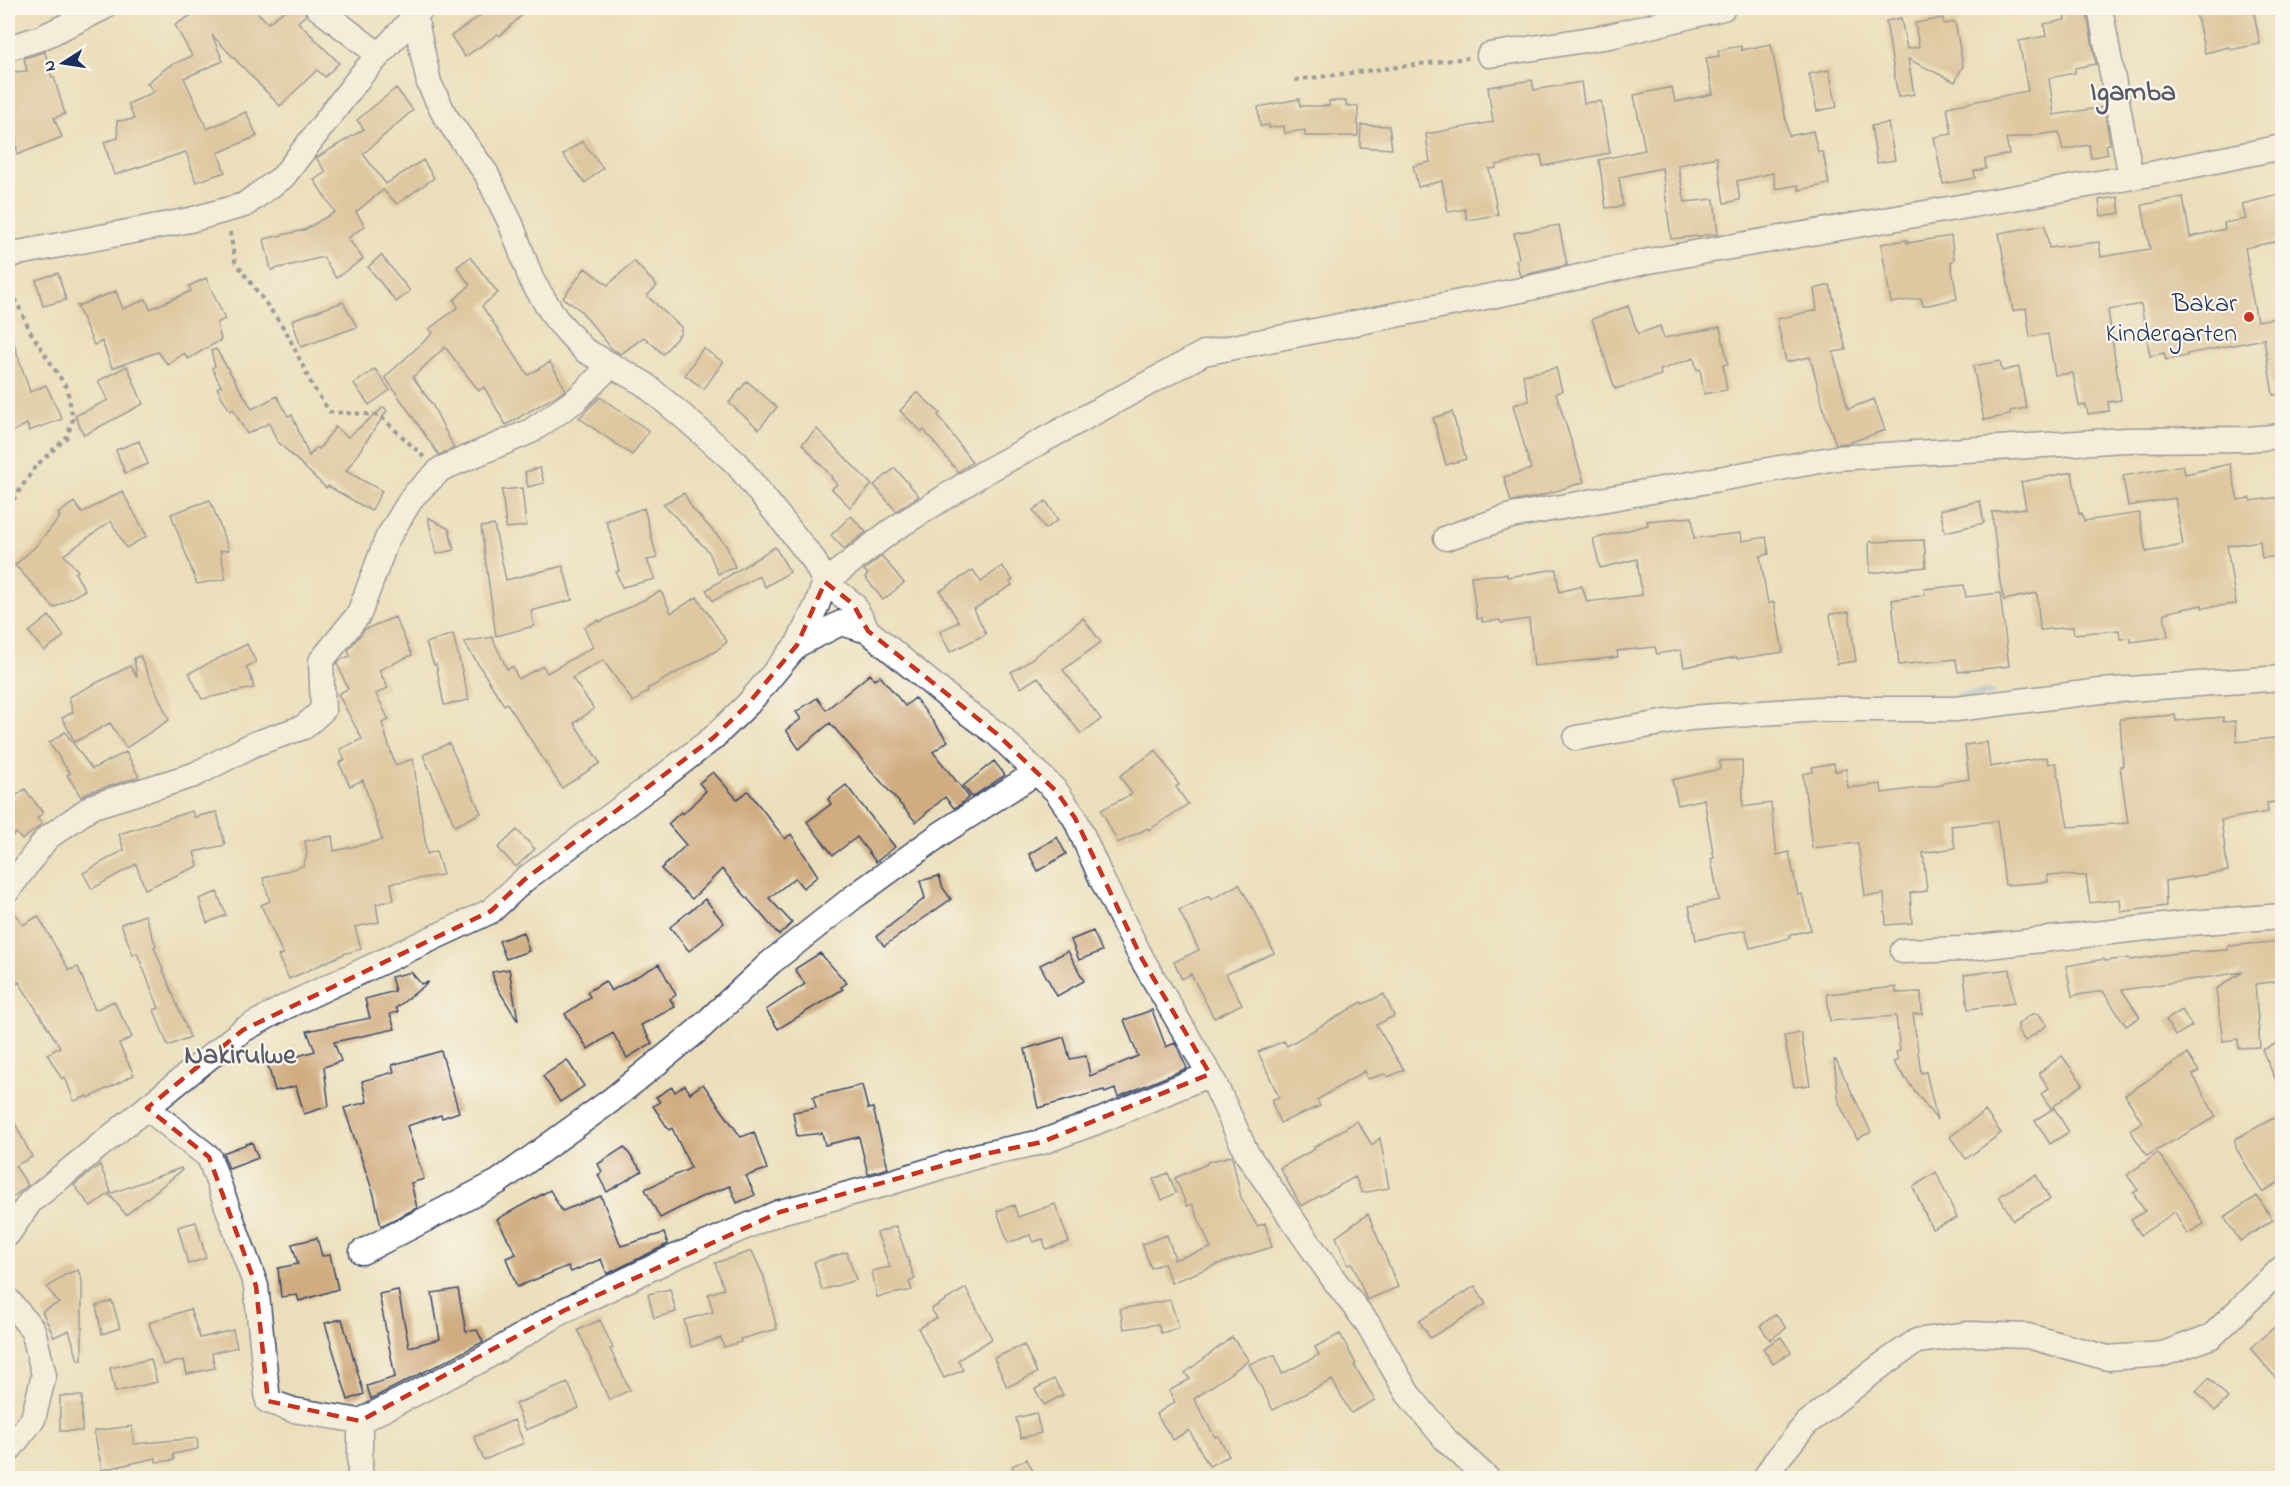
<svg xmlns="http://www.w3.org/2000/svg" width="2290" height="1486" font-family="'Indie Flower',sans-serif">
<style>
.lines{fill:none;stroke-linecap:round;stroke-linejoin:round}
.stream{stroke:#62afdb;stroke-width:6}
.building{fill:#d0ac80}
.street-casing{stroke:#3a496c;stroke-width:27}
.path{stroke:#3a496c;stroke-width:4;stroke-dasharray:4.5 4.5;stroke-linecap:butt}
.street{stroke:#fff;stroke-width:24}
.marked{fill:none;stroke:#c8321e;stroke-width:4.5;stroke-dasharray:12 8;stroke-linejoin:round}
.poi-dot{fill:#c8321e;stroke:#fbf7ec;stroke-width:2}
.labels{text-anchor:middle;stroke-width:4.5;stroke-linejoin:round;paint-order:stroke}
.poi-label{font-size:26px;fill:#1b2f5e;stroke:#fbf7ec;text-anchor:end}
.quarter-label{font-size:28px;font-weight:bold;fill:#5a5b6a;stroke:#fbf7ec}
</style>
<rect width="100%" height="100%" fill="#fbf7ec"/>
<filter id="ink" filterUnits="userSpaceOnUse"><feTurbulence type="fractalNoise" baseFrequency=".0167" numOctaves="2"/><feDisplacementMap in="SourceGraphic" scale="12" xChannelSelector="R" yChannelSelector="G"/><feConvolveMatrix kernelMatrix="1 2 1 2 8 2 1 2 1" color-interpolation-filters="sRGB"/></filter>
<filter id="wash" filterUnits="userSpaceOnUse"><feTurbulence type="fractalNoise" baseFrequency=".008" numOctaves="4" result="noise"/><feDisplacementMap in="SourceGraphic" scale="24" xChannelSelector="R" yChannelSelector="G"/><feGaussianBlur stdDeviation="1.35" result="paint"/><feColorMatrix in="noise" values="0 0 0 0 0 0 0 0 0 0 0 0 0 0 0 0 0 1.4 0 .05"/><feComposite in="paint" operator="in"/></filter>
<g filter="url(#wash)">
<rect width="100%" height="100%" fill="#ebdfbb"/>
<g class="lines">
<path class="stream" d="M1959,696L1991,693"/>
</g>
<g id="blocks">
<path class="building" d="M203,8H253L268,23L288,8H304L306,15L298,22L339,63L325,77L317,70L280,106L212,35L223,61L184,78L207,129L246,112L257,136L218,153L225,172L196,182L186,152L114,175L104,142L118,138L117,121L134,119L128,104L154,92L147,83L169,66L192,56L175,25Z
M472,8H529L500,36L498,34L465,57L451,36L480,16Z
M2063,8H2086L2096,64L2075,68V73L2049,78L2054,115L2104,107L2110,144L2106,145L2108,154L2091,158L2089,145L2063,150L2059,132L2006,139L2009,154L1985,159L1986,169L1974,171L1975,178L1943,184L1934,137L1952,134L1947,107L2028,91L2019,41L2046,36L2044,24L2065,20Z
M2195,8H2253L2260,44L2230,50L2229,47L2205,53Z
M1901,18L1907,49L1919,47L1915,23L1943,18L1944,24L1955,22L1963,66L1955,82L1908,59L1914,94L1898,97L1886,21Z
M1771,44L1789,136L1813,131L1818,152H1823L1829,184L1799,190L1798,185L1776,189L1773,173L1737,181L1740,200L1724,203L1717,157L1678,165L1685,202L1714,199L1718,234L1671,239L1662,168L1619,177L1623,206L1606,208L1599,160L1645,150L1634,95L1672,87L1675,102L1713,94L1706,58L1719,56L1718,50L1741,46L1742,50Z
M45,52L52,78L54,77L65,114L54,118L62,137L17,155L13,72L27,71L24,58Z
M1829,70L1837,107L1817,111L1809,74Z
M1532,80L1534,90L1581,82L1584,103L1601,101L1610,153L1543,166L1541,155L1496,165V168L1489,169L1498,215L1467,220L1465,209L1448,212L1442,181L1418,187L1413,166L1430,162L1426,134L1493,122L1488,87Z
M396,88L413,110L363,154L386,184L423,160L434,178L397,204L383,190L356,212L365,226L348,238L363,259L336,278L323,257L271,270L264,239L304,230L335,212L314,180L326,172L316,158L364,129L357,120Z
M1299,99L1300,106H1329V101H1346V106H1358V136H1305V130L1285,133L1284,126L1269,128V125L1260,126L1258,107Z
M1888,123L1895,160L1877,163L1871,126Z
M1361,125L1389,126L1392,149L1360,147Z
M582,141L603,168L585,183L563,155Z
M2283,194V240L2245,248L2250,274L2248,275L2257,321L2283,317V394L2273,395L2264,339L2187,354V356L2166,360L2164,353L2150,356L2141,304L2108,310L2121,400L2108,402L2109,411L2088,414L2086,405L2079,406L2073,373L2055,375L2048,334L2030,337L2026,308L2013,311L1999,233L2045,225L2049,248L2099,242L2101,257L2150,249L2142,205L2183,197L2190,237L2225,229L2224,223L2246,219L2242,204Z
M2118,197L2120,213L2101,216L2099,200Z
M1559,225L1567,265L1520,276L1516,260L1519,259L1514,233Z
M1951,236L1954,260L1951,262L1957,299L1923,306L1921,298L1891,303L1881,244L1907,240V243Z
M381,255L410,291L396,302L368,267Z
M470,257L498,293L482,306L528,375L550,362L566,390L506,425L484,387L479,391L445,347L413,377L432,404L454,448L439,455L385,377L433,333L429,329L458,307L454,300L470,285L457,267Z
M634,261L657,286L647,296L681,327V333L663,354L644,337L621,354L612,349L580,310L563,298L585,268L608,285Z
M58,273L66,300L43,306L36,280Z
M206,278L225,319L217,323L221,340L188,359L184,353L168,365L158,352L112,368L102,341L94,345L77,306L116,291L123,309L146,299L150,309L191,291L189,286Z
M1830,285L1846,350L1833,352L1848,409L1874,399L1885,430L1849,443L1836,444L1826,417L1810,357L1786,362L1777,319L1817,310L1814,289Z
M343,302L357,327L301,347L292,320Z
M1628,306L1638,334L1660,326L1664,338L1720,327L1728,364L1723,365L1727,390L1704,394L1700,369L1697,370L1694,358L1660,370L1661,375L1615,389L1592,319Z
M8,335H11L30,392L46,385L62,419L29,431L27,424L8,434Z
M703,348L723,362L704,389L685,375Z
M216,349L252,409L277,396L288,416L292,415L309,456L317,447L319,449L335,427L348,437L384,407L387,411L346,471L382,491L371,511L328,486L326,488L277,441L269,423L247,434L233,409L230,411L217,388L221,386L212,368L215,366L211,351Z
M2000,361L2002,371L2019,367L2026,408L2010,411V415L1984,420L1973,366Z
M127,366L143,404L84,435L75,416L108,400L98,381Z
M1556,368L1562,391L1556,393L1584,482L1537,497L1511,502L1504,477L1531,469L1513,405L1529,401L1523,375Z
M375,369L390,390L369,405L354,384Z
M747,381L777,407L759,429L729,403Z
M917,392L940,413L938,415L972,462L958,472L924,430L922,432L900,411Z
M600,397L649,431L632,455L579,418Z
M1452,412L1466,459L1446,465L1433,418Z
M817,429L872,485L850,507L832,489L837,484L831,478L832,477L802,444Z
M139,441L148,464L125,473L116,450Z
M2230,464L2238,500L2251,498V501L2280,497L2283,523V556L2262,558L2260,541L2227,546L2236,604L2202,608V605L2164,613L2168,637L2131,642L2130,638L2120,639L2119,630L2074,634L2073,627L2040,630L2037,593L2004,600L2000,583L1992,512L2026,508L2021,482L2072,472L2079,514L2082,513L2084,521L2139,513L2146,552L2183,545L2175,498L2128,506L2123,476L2183,465L2185,474Z
M540,468L544,483L528,487L525,472Z
M895,468L919,496L896,511L874,485Z
M522,488L526,526L506,528L502,490Z
M122,491L147,536L126,548L111,521L64,555L78,571L75,573L85,590L54,608L15,565L36,546L60,517L58,514L74,502L82,513Z
M684,493L692,508L726,545L735,567L718,574L709,552L663,504Z
M210,500L229,550L220,551L226,579L197,584L171,514Z
M1046,501L1058,520L1045,529L1033,510Z
M1980,501L1984,523L1945,532L1940,510Z
M644,508L657,558L647,560L655,579L622,587L616,572L619,571L612,544H614L606,521Z
M851,516L866,532L844,549L831,535Z
M428,517L449,529L454,550L436,554Z
M1692,517L1694,538L1741,533L1742,541L1766,537L1769,554L1760,556L1768,604L1774,602L1783,652L1737,659V657L1684,667L1681,650L1657,654L1655,647L1617,651L1618,657L1534,666L1529,619L1501,623L1500,620L1482,622V618L1477,619L1471,576L1507,574V577L1556,569L1559,592L1582,586L1587,602L1642,595L1637,559L1600,568L1593,539L1648,525L1647,521Z
M494,525L506,580L563,566L572,600L531,611L534,626L496,636L481,527Z
M1924,540L1926,567L1870,573L1869,542Z
M775,547L790,572L765,587L759,576L713,601L706,590Z
M882,556L904,583L883,600L865,577L868,574L864,570Z
M1002,566L1013,580L1010,582L1012,585L974,609L986,634L950,652L940,631L959,622L940,591L973,570L981,582Z
M1964,585L1966,597L2000,593L2009,666L1958,672L1956,659L1899,665L1892,600L1925,595L1924,589Z
M661,591L671,613L697,597L727,642L714,652L647,689L648,691L633,702L603,660L572,678L594,709L574,723L600,763L562,788L507,703L504,705L464,642L492,637L507,669L513,667L518,679L543,666L547,673L593,647L584,627L599,620L600,622Z
M1849,612L1856,661L1837,664L1830,614Z
M49,616L64,636L44,651L29,632Z
M395,617L412,655L379,670L388,688L376,694L389,720L382,723L395,765L413,759L427,854L436,851L443,875L391,883L394,900L376,904L379,922L355,927L361,949L346,953L289,979L278,956L283,954L261,905L270,901L263,878L303,866L307,854L305,841L332,836L334,851L382,840L363,780L350,786L339,763L345,760L340,749L362,739L338,694L348,689L337,663L340,660L350,656L348,650L365,629Z
M1083,618L1101,642L1063,670L1101,719L1081,734L1038,677L1021,688L1011,672L1025,664Z
M453,634L469,700L444,705L436,664L434,665L426,643Z
M247,644L256,662L246,667L251,677L254,688L202,699L189,673Z
M140,656L169,720L126,748L110,723L75,742L62,718L73,712L69,697L130,666L137,677L134,658Z
M870,674L874,680L880,676L905,706L915,698L948,741L933,752L969,797L960,805L954,808L945,797L916,822L830,723L799,749L786,730L801,719L796,712L817,698L826,710Z
M2175,715L2176,721L2223,717V722L2235,721L2237,742L2283,737V801L2267,803L2268,812L2221,820L2228,871L2165,881L2166,906L2121,912L2120,899L2090,903L2086,876L2047,875L2048,882L2005,885L1997,821L1951,826L1955,848L1923,853L1927,891L1910,893L1912,923L1886,925L1884,894L1865,896L1858,843L1812,848L1803,774L1813,772L1812,767L1834,763L1835,771L1846,769L1848,788L1881,784L1882,793L1943,785L1942,783L1969,779L1965,745L1987,742L1990,767L2047,757L2048,764L2056,763L2068,827L2128,823L2120,766H2123L2120,719Z
M65,732L92,769L126,752L139,777L89,792L81,797L67,775L70,773L49,743Z
M449,743L481,813L455,826L423,755Z
M1156,750L1179,785L1176,787L1188,804L1149,830L1148,828L1118,843L1101,810L1132,794L1120,776Z
M1742,760L1743,807L1771,803L1777,855L1789,852L1798,895L1802,894L1811,930L1789,935L1790,938L1750,948L1745,930L1696,940L1689,906L1719,900L1711,859L1714,858L1704,799L1678,805L1672,780L1720,769V761Z
M994,761L1005,775L972,797L963,786Z
M713,772L737,799L748,791L785,839L791,834L818,876L803,888L795,878L769,898L792,923L779,935L722,869L692,899L661,869L686,845L668,824L681,812L683,814L706,791L699,783Z
M846,785L895,847L876,862L857,837L833,855L807,822L831,804L828,799Z
M25,789L43,813L37,818L42,824L22,840L16,833L8,840V802Z
M192,811L194,817L217,812L225,845L194,852L198,866L145,889L136,864L92,889L83,873L124,850L119,834Z
M517,830L535,849L516,867L498,848Z
M1057,837L1066,854L1038,871L1029,854Z
M939,876L943,888L951,899L884,946L877,936L925,898L920,881Z
M1239,884L1256,914L1274,953L1226,974L1242,1004L1214,1018L1191,974L1182,979L1174,962L1199,950L1179,910L1209,896L1211,900Z
M217,892L226,915L207,923L199,899Z
M705,899L724,923L689,951L670,927Z
M8,904L23,925L38,916L69,970L78,967L95,1010L114,1001L132,1037L119,1044L134,1075L89,1098L88,1096L74,1101L65,1077L62,1079L47,1054L60,1047L19,982L8,989Z
M145,915L156,946L154,947L190,1037L168,1046L154,1010L159,1008L137,953L133,955L121,924Z
M1093,931L1102,951L1079,960L1071,940Z
M523,932L529,951L506,959L499,941Z
M2283,941V981L2255,984L2260,1047L2238,1048V1039L2223,1041L2216,989L2243,972L2122,990L2140,1017L2126,1026L2103,991L2072,996L2066,966L2104,959L2105,961L2129,958L2130,960L2177,953L2228,950V946Z
M1068,951L1084,981L1057,996L1040,965Z
M820,953L847,983L841,987L843,989L778,1029L766,1010L805,984L795,969Z
M659,964L676,995L670,999L675,1007L641,1025L652,1043L627,1058L613,1033L588,1049L565,1014L590,997L587,992L605,981L611,991Z
M509,969L518,1020H517L495,984L492,972Z
M2010,969L2014,1003L1968,1009L1964,975Z
M411,972L421,984L429,982L396,1008L398,1012L390,1014L395,1029L334,1042L341,1061L324,1067L329,1106L304,1114L296,1086L275,1091L268,1065L315,1051L307,1031L370,1018L365,999L395,991L391,977Z
M1896,987V993L1921,992L1922,1014H1913L1921,1073L1926,1072L1937,1120L1893,1062L1898,1060L1896,1052L1900,1051L1896,1016L1830,1021L1827,994Z
M1384,994L1394,1016L1376,1025L1404,1070L1388,1077L1385,1074L1367,1079L1365,1071L1317,1100L1320,1106L1280,1123L1271,1100L1279,1097L1258,1052L1284,1041L1287,1046L1362,1002L1363,1004Z
M1152,1010L1166,1047L1175,1043L1187,1068L1118,1097L1115,1089L1105,1093L1104,1090L1038,1108L1025,1049L1064,1037L1070,1059L1086,1056L1090,1076L1138,1056L1124,1020Z
M2182,1010L2192,1026L2175,1036L2166,1020Z
M2032,1014H2039L2047,1025L2025,1041L2018,1031V1024Z
M1801,1033L1810,1085L1794,1087L1784,1036Z
M2283,1041V1095L2262,1050Z
M441,1051L459,1112L442,1118L441,1115L407,1126L424,1179L411,1183L417,1208L381,1226L374,1195L344,1108L367,1102L362,1081L394,1072L392,1065Z
M2187,1054L2199,1071L2193,1075L2216,1117L2147,1156L2130,1130L2142,1122L2125,1095Z
M2062,1056L2083,1084L2051,1108L2041,1094L2049,1088L2039,1073Z
M567,1060L584,1086L560,1102L543,1076Z
M1834,1060H1836L1871,1132L1857,1139L1839,1103Z
M703,1084L741,1137L754,1132L767,1169L746,1176L755,1195L737,1203L730,1186L701,1197L660,1218L645,1189L691,1168L672,1128L669,1130L653,1106L660,1102L656,1097L672,1087L675,1092L685,1085L690,1093Z
M862,1085L868,1109L873,1108L888,1168L868,1174L859,1137L825,1145L822,1133L797,1136L793,1112L816,1108L813,1097Z
M2054,1108L2069,1132L2050,1144L2035,1120Z
M8,1110L32,1157L15,1166L28,1185L8,1201Z
M1985,1111L2001,1133L1966,1159L1950,1137Z
M2283,1113V1180L2262,1192L2236,1148L2235,1139Z
M1357,1121L1372,1145L1380,1138L1389,1188L1362,1193L1355,1177L1301,1206L1280,1168L1315,1149L1314,1147Z
M252,1142L258,1158L229,1169L223,1153Z
M624,1147L642,1171L607,1192L598,1175L602,1172L598,1164Z
M2158,1153L2185,1191L2204,1224L2187,1234L2175,1212L2141,1235L2131,1220L2145,1211L2133,1193L2138,1190L2127,1175Z
M1232,1156L1241,1198L1257,1226L1265,1223L1272,1247L1218,1264L1171,1283L1164,1263L1151,1268L1142,1244L1167,1235L1175,1259L1172,1260L1211,1248L1192,1204L1187,1206L1175,1178L1207,1164V1162Z
M100,1165L111,1192L91,1207L74,1185Z
M181,1168L182,1170L126,1215L109,1194Z
M1936,1172L1957,1218L1932,1229L1913,1187Z
M1168,1173L1176,1193L1162,1200L1153,1179Z
M2036,1175L2050,1199L2013,1220L1999,1196Z
M550,1190L562,1211L601,1196L621,1246L664,1233L668,1244L607,1274L601,1259L571,1272L568,1266L517,1287L506,1258L516,1254L497,1219Z
M2257,1196L2273,1220L2240,1241L2224,1217Z
M1055,1204L1069,1242L1046,1249L1043,1239L1033,1242L1030,1235L1008,1243L997,1211L1014,1205L1018,1217Z
M1368,1214L1398,1287L1367,1300L1352,1263L1348,1265L1336,1237Z
M196,1222L206,1258L188,1264L178,1227Z
M896,1226L915,1279L909,1282L912,1290L877,1297L872,1271L890,1267L877,1233Z
M317,1238L322,1256L330,1255L338,1289L299,1301L297,1295L281,1297L278,1268L298,1264L292,1244Z
M752,1251L764,1277L777,1329L740,1339L741,1342L724,1347L721,1338L691,1347L684,1320L713,1312L708,1294L724,1289L715,1263Z
M847,1252L856,1280L822,1290L814,1262Z
M78,1270L82,1281V1360H78L69,1330L54,1337L42,1311L59,1303L47,1288L66,1274Z
M1475,1286L1486,1304L1430,1338L1419,1321Z
M966,1288L992,1339L958,1360L963,1370L944,1378L918,1328L937,1318L931,1309Z
M458,1289L466,1332L477,1330L483,1342L371,1399L367,1386L395,1377L379,1294L398,1290L409,1347L440,1339L432,1293Z
M670,1289L676,1312L654,1318L648,1294Z
M1170,1300L1179,1328L1161,1333L1158,1324L1124,1329L1120,1309Z
M112,1301L120,1328L102,1334L96,1306Z
M190,1309L200,1338L233,1330L237,1347L212,1353L215,1368L187,1374L184,1360L163,1365L149,1323Z
M1776,1314L1786,1328L1770,1340L1760,1326Z
M342,1319L364,1394L348,1400L325,1323Z
M600,1320L613,1348L610,1349L630,1390L609,1400L578,1330Z
M2283,1320V1386L2250,1348Z
M1340,1334L1356,1364L1354,1365L1375,1400L1351,1413L1332,1380L1273,1410L1249,1364L1275,1355L1282,1374L1319,1355L1315,1347Z
M1232,1337L1249,1360L1194,1399L1215,1437L1218,1436L1229,1456L1209,1466L1189,1430L1173,1440L1156,1414L1175,1402L1169,1391L1190,1379L1185,1373Z
M1781,1337L1791,1352L1773,1364L1763,1348Z
M1024,1345L1037,1373L1007,1387L994,1358Z
M151,1359L157,1382L115,1392L110,1368Z
M2209,1378L2228,1398L2215,1411L2196,1391Z
M1054,1379L1063,1395L1044,1405L1035,1389Z
M568,1383L579,1408L526,1430L515,1404Z
M60,1396H82V1431H60Z
M1036,1413L1041,1433L1021,1438L1016,1418Z
M514,1420L524,1443L484,1460L474,1437Z
M132,1426L134,1444L197,1438L198,1449L173,1454L174,1460L156,1462V1458L102,1470L94,1431Z
M1027,1459L1037,1479H1018L1012,1466Z"/>
</g>
</g>
<g filter="url(#ink)">
<use href="#blocks" fill-opacity="0" stroke="#3a496c" stroke-width="1.5"/>
<g class="lines">
<g class="street-casing">
<path id="street" d="M318,8L379,55
M2100,8L2131,177
M415,16L429,83L445,116L486,173L511,224L532,281L556,319L584,350L643,383L685,418L736,463L813,559L825,582L853,604L868,631L961,708L997,734L1056,791L1075,818L1102,880L1142,959L1214,1082L1247,1154L1335,1281L1368,1324L1408,1394L1447,1441L1487,1478
M8,48L41,38L103,8
M1489,55L1610,36L1723,8
M8,255L190,220L244,205L283,177L362,74L422,8
M1446,538L1511,516L1836,458L2125,440L2248,439L2282,436
M797,645L841,623L868,631
M1576,738L1690,718L1819,709H1956L2101,691L2282,678
M8,890L47,838L93,806L194,775L254,744L304,727L323,710L321,661L359,614L387,539L413,496L441,469L531,431L576,400L611,365
M1903,951L1962,949L2190,923L2282,916
M147,1108L209,1157L256,1286L268,1401L293,1410L360,1421V1478
M8,1234L30,1202L243,1030L285,1007L491,911L524,880L655,783L713,738L748,704L797,645L817,605L825,582L891,531L985,472L1204,353L1521,290L1649,261L2156,173L2282,147
M362,1252L498,1182L610,1101L697,1031L770,963L855,896L942,833L1037,772
M8,1300L33,1330L44,1375L33,1419L8,1451
M360,1421L483,1359L565,1310L670,1259L780,1212L882,1185L980,1155L1042,1142L1099,1121L1210,1074
M1765,1478L1775,1462L1806,1424L1882,1365L1917,1341L1969,1334L2028,1336L2108,1358L2163,1354L2212,1336L2282,1268"/>
</g>
<path class="path" d="M1295,80L1468,58
M230,232L235,261L286,331L313,387L330,412L379,415L424,457
M8,508L35,467L67,437L73,419L67,388L31,333L13,294L8,275"/>
<use href="#street" class="street"/>
</g>
</g>
<path d="M0 0H2290V1486H0ZM825,582L853,604L868,631L997,734L1056,791L1075,818L1142,959L1210,1074L1042,1142L980,1155L780,1212L565,1310L360,1421L268,1401L256,1286L209,1157L147,1108L243,1030L491,911L524,880L713,738L748,704L797,645Z" fill="#ebdfbb" fill-opacity=".55" fill-rule="evenodd"/>
<path class="marked" d="M825,582L853,604L868,631L997,734L1056,791L1075,818L1142,959L1210,1074L1042,1142L980,1155L780,1212L565,1310L360,1421L268,1401L256,1286L209,1157L147,1108L243,1030L491,911L524,880L713,738L748,704L797,645Z"/>
<circle class="poi-dot" cx="2249" cy="317" r="6"/>
<g class="labels">
<g class="poi-label">
<text x="2237" y="311">Bakar<tspan x="2237" dy="30">Kindergarten</tspan></text>
</g>
<g class="quarter-label">
<text x="2133" y="100">Igamba</text>
<text x="240" y="1063">Nakirulwe</text>
</g>
</g>
<rect width="2290" height="1486" fill="none" stroke="#fbf7ec" stroke-width="30"/>
<g transform="translate(63 63) rotate(258)" stroke="#fbf7ec" stroke-width="4.5" paint-order="stroke">
<path d="M0-4.5L10 22L0 15L-10 22Z" fill="#1b2f5e"/>
<text y="-9" font-size="16" font-weight="bold" text-anchor="middle" fill="#1b2f5e">N</text>
</g>
</svg>
